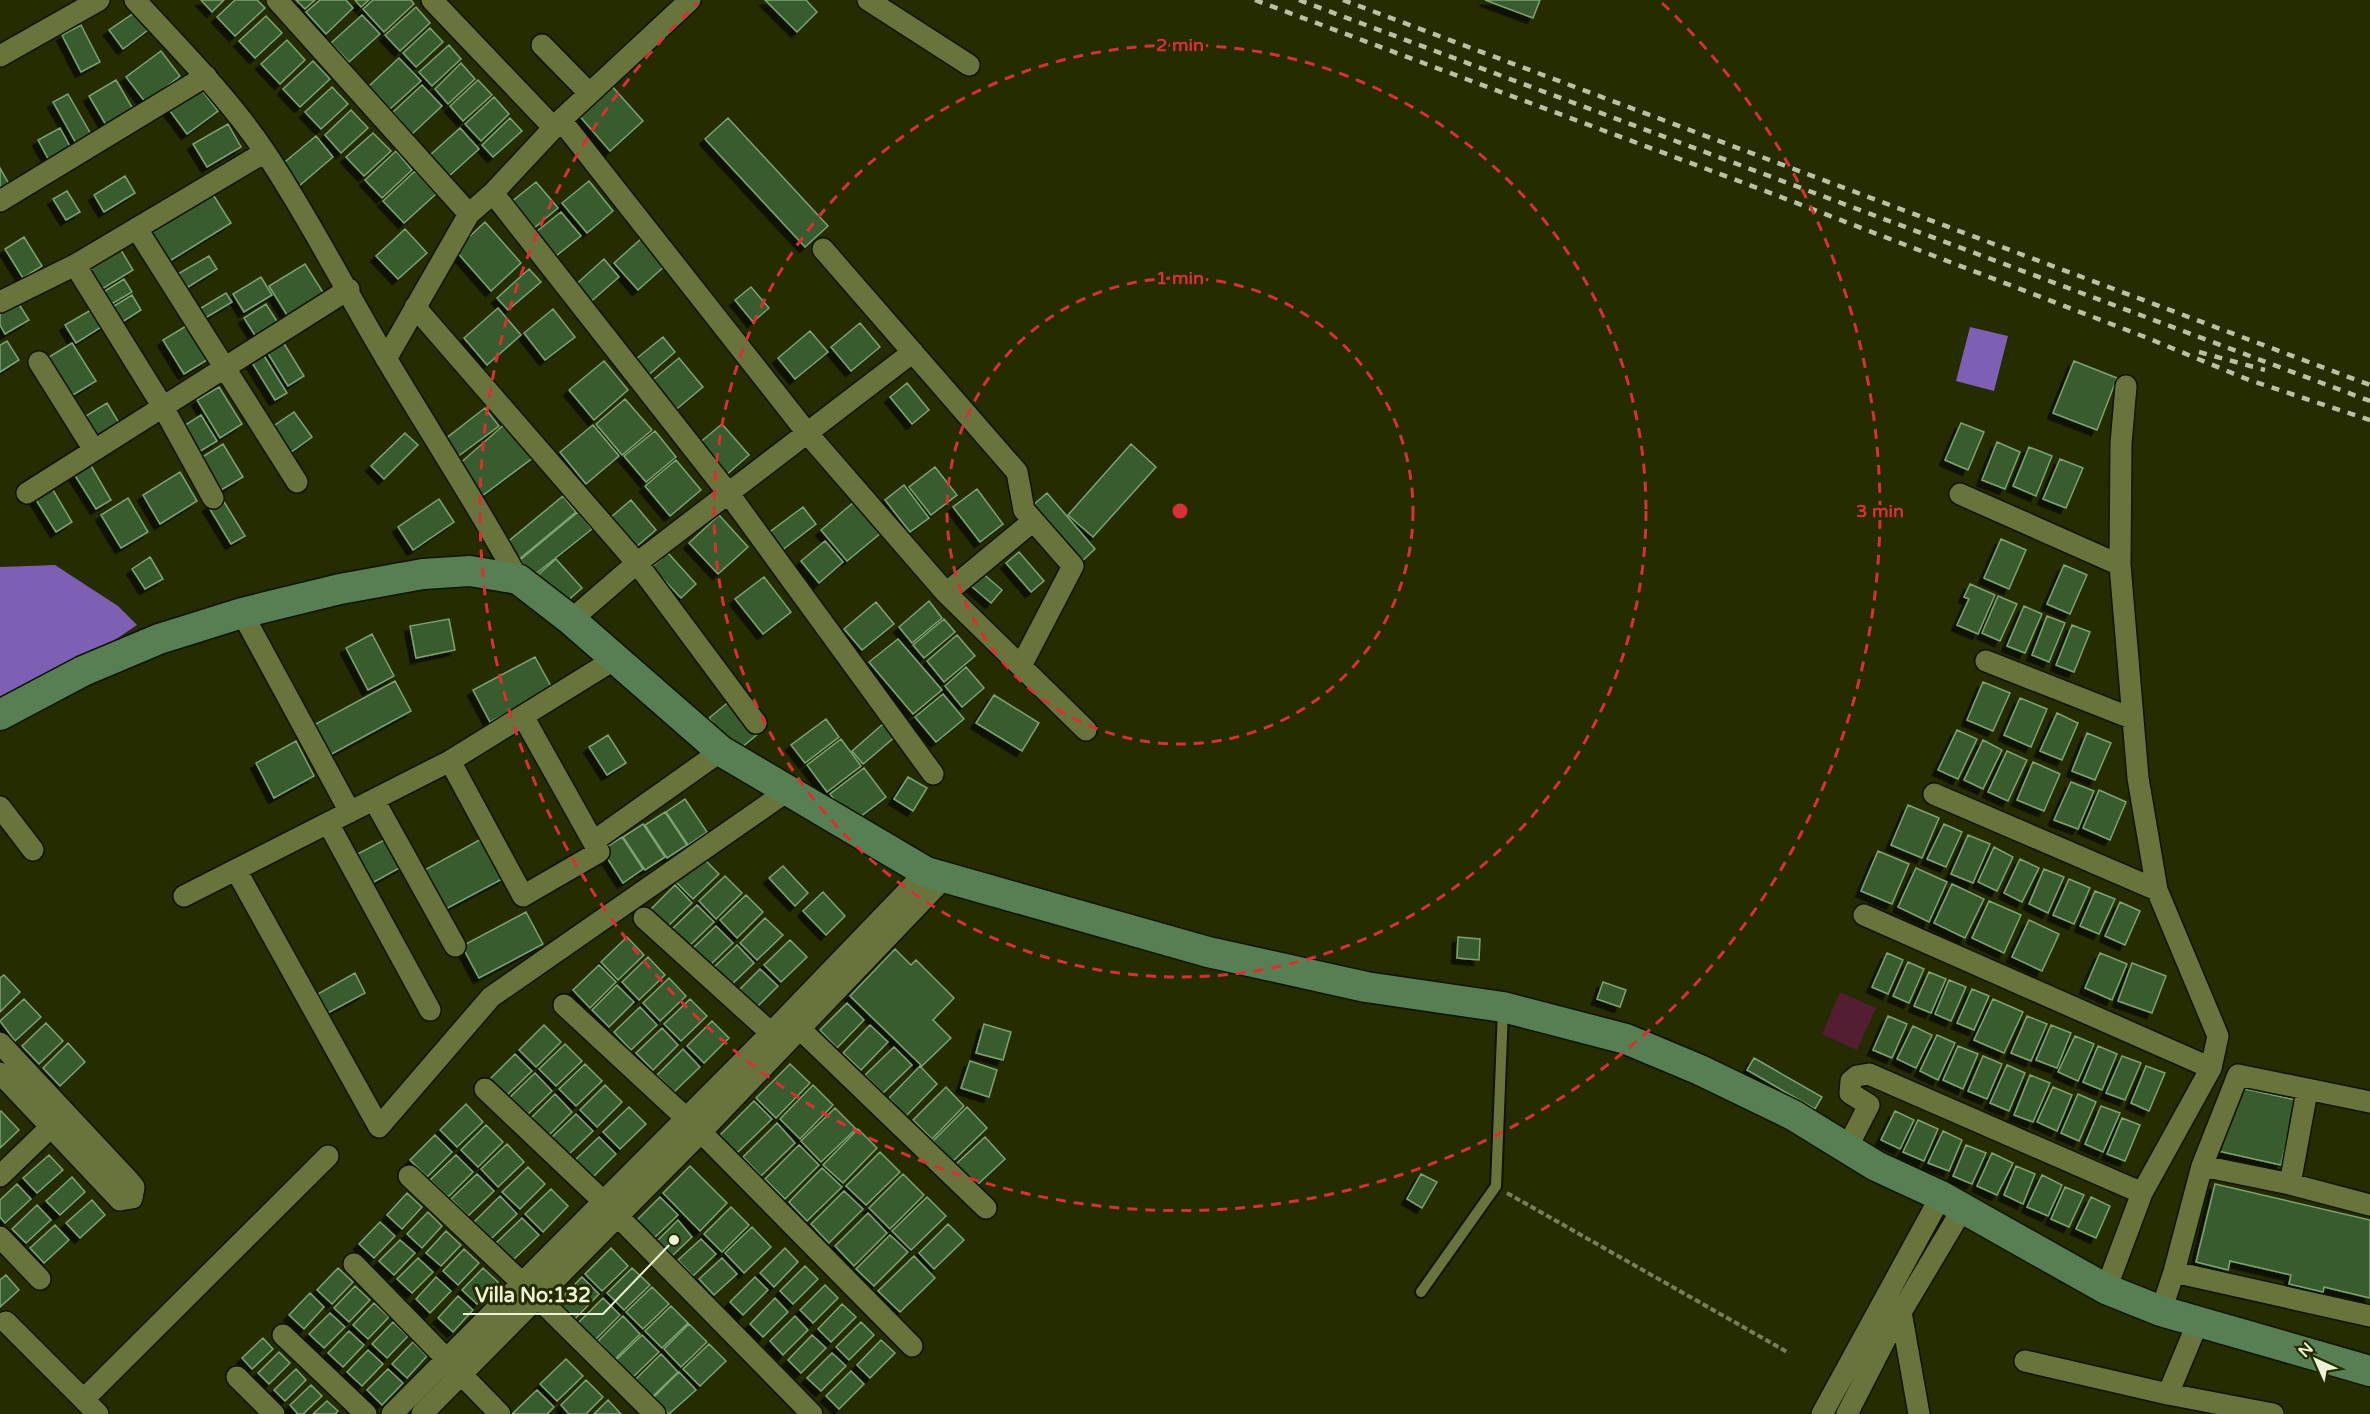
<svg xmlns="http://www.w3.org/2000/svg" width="2370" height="1414" font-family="'Varela Round',sans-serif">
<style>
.green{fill:#531e32}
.water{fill:#7d5fb3}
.building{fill:#395b2e;stroke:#7da272;stroke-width:1.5;filter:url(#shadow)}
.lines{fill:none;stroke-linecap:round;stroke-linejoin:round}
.lane-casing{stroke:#0f1300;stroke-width:14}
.street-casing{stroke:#0f1300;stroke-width:24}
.secondary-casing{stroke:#0f1300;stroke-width:33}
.path{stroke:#777e58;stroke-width:4;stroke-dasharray:6 3;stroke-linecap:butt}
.lane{stroke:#69743c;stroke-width:10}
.street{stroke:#69743c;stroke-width:21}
.secondary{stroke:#587f53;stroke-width:30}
.rail{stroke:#bac1a0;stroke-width:4.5;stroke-dasharray:8 8;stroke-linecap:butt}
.ring{fill:none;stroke:#d73231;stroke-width:3;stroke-dasharray:10 8}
.centre{fill:#d73231;stroke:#252c00;stroke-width:3}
.ring-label{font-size:18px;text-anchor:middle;font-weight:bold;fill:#d73231;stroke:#252c00;stroke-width:6;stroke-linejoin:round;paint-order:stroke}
.leader{fill:none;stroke:#edf4d6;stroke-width:2}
.callout-dot{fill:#edf4d6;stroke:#252c00;stroke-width:2}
.callout-label{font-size:20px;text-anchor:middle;font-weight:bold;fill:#edf4d6;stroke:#252c00;stroke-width:6;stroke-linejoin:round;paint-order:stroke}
</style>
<defs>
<filter id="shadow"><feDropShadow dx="-5.5" dy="5.5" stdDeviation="0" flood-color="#0009"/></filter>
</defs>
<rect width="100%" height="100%" fill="#252c00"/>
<path class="green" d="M1840,992L1876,1008L1857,1050L1822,1034Z"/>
<path class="water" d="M1970,327L2008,336L1994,391L1956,381Z
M55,565L118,606L137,625L103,648L0,702V567Z"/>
<path class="building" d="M201,0H224L212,12Z
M235,0H257L265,8L235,36L217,17Z
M296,0H315L305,9Z
M320,0H346L353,8L326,34L306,12Z
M355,0H369L361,7Z
M373,0H411L414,4L384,32L363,9Z
M765,0H806L817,12L797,32Z
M1485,0H1540L1533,18Z
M416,7L430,23L400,51L385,35Z
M137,11L152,27L123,49L109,30Z
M362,15L380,34L349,62L331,43Z
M266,16L282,33L255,58L239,41Z
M81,25L100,62L81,72L62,35Z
M430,28L443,42L416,67L403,53Z
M287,40L305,60L280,84L261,64Z
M449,45L461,59L432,86L419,72Z
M161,51L180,76L146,103L126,77Z
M399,58L421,81L390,109L369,86Z
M313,61L330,79L300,107L283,89Z
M461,63L475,79L448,104L435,89Z
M116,80L133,109L106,125L89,96Z
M478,80L492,95L463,121L450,106Z
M197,84L218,111L187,134L167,107Z
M610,84L643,121L610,151L577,113Z
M422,85L442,106L412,134L393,112Z
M332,87L348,104L321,129L305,112Z
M68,94L92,136L77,145L53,102Z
M494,97L509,114L481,141L465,124Z
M351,110L368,128L341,153L325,135Z
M510,118L522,131L493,157L482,145Z
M728,118L828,226L805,247L705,139Z
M228,124L241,147L207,167L193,144Z
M60,128L72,150L50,162L38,140Z
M460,128L479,149L448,177L429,156Z
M373,133L391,151L364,176L346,157Z
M316,136L333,157L299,186L281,165Z
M396,151L412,170L382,198L365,180Z
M0,168L9,184L0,189Z
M415,171L436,194L404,223L383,201Z
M125,176L135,193L104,212L94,195Z
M589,181L613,211L587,233L562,203Z
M536,182L558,208L527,234L505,207Z
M67,191L80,212L66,220L53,199Z
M212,193L231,223L168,262L149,232Z
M561,212L581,236L551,260L531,236Z
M485,222L521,263L491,291L455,250Z
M405,229L427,253L398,279L376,256Z
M24,237L42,266L23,278L5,249Z
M642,238L666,265L638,290L614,263Z
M118,245L133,270L102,289L87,264Z
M209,256L217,269L185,289L176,275Z
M604,259L619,277L587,305L572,288Z
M305,264L326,297L290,320L269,286Z
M529,269L541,282L508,310L497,298Z
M261,277L272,295L244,312L233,294Z
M124,279L132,292L108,306L100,294Z
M751,287L769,308L753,322L735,300Z
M226,293L232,302L202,320L196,311Z
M132,295L141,310L119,324L109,309Z
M15,298L29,320L5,334L0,325V307Z
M266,304L278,323L256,337L244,318Z
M96,307L106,324L76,343L65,325Z
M498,308L521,335L487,365L464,338Z
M553,309L575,337L545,360L524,333Z
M860,323L880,347L851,371L831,347Z
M186,326L207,360L184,374L163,340Z
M810,331L828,352L795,379L778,358Z
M663,337L675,352L644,379L631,363Z
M7,341L19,360L0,372V345Z
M283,342L304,376L288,386L267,352Z
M72,343L96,381L68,398L44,360Z
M263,354L287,393L275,400L251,361Z
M679,358L703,387L673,412L649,383Z
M604,361L628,390L594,420L569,390Z
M2074,361L2117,378L2097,430L2053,413Z
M907,383L929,410L912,424L890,397Z
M219,387L242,424L220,438L197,400Z
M625,399L652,430L622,455L596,424Z
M107,403L121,426L95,442L81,419Z
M485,408L499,426L453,460L440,443Z
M294,412L312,437L290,453L272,427Z
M201,415L217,441L194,455L179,429Z
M506,423L534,457L482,496L458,465Z
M1961,423L1984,432L1968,470L1945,460Z
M722,424L749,455L725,476L698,444Z
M593,425L619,456L586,484L560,452Z
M655,431L676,457L646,482L624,456Z
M405,433L418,445L384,479L371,466Z
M1997,442L2020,452L2005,489L1982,480Z
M223,444L243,477L216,493L196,461Z
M1131,444L1156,467L1093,537L1068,515Z
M2029,447L2052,456L2036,496L2013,486Z
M2060,459L2083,468L2066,508L2043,499Z
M676,460L701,490L670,516L645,486Z
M90,464L111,500L96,509L74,474Z
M935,467L957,495L931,515L909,487Z
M180,472L197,501L160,524L143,495Z
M50,485L72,522L56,532L33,495Z
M904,485L929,518L910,532L885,500Z
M977,489L1003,524L980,542L953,507Z
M1047,493L1095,549L1081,562L1032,506Z
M563,496L576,512L518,560L505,544Z
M221,497L245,536L231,544L208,506Z
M128,498L148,532L121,548L101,515Z
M439,499L454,522L413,550L398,527Z
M631,500L656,530L636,547L611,517Z
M854,502L881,533L847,561L821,530Z
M803,507L816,524L781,551L767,534Z
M578,512L592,529L533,576L520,560Z
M719,515L748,547L718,574L689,543Z
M2001,539L2026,550L2009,589L1984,578Z
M825,541L843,562L819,583L801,561Z
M1019,552L1044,581L1031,592L1006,563Z
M668,553L696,584L681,598L652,567Z
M150,557L163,579L145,589L132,569Z
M556,559L582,588L564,604L538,575Z
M2064,565L2087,575L2070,614L2047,604Z
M981,572L1002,590L991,603L970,585Z
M764,577L791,612L763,634L735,599Z
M1970,584L1995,595L1978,634L1957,625L1969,599L1964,597Z
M1998,596L2017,604L2000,641L1982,633Z
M929,601L942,618L912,643L899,627Z
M876,602L894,624L862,650L844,629Z
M2024,606L2042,614L2025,653L2007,646Z
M2047,616L2065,623L2049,662L2032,655Z
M449,619L455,650L416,658L410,626Z
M944,619L955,632L924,658L913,645Z
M2072,625L2090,632L2074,672L2056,665Z
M372,634L394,676L368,690L346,648Z
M957,635L975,656L944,682L927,661Z
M898,639L942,690L913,714L869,662Z
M535,657L552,688L490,722L473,690Z
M966,667L984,688L962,707L945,686Z
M395,681L411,711L328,756L312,726Z
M1983,682L2010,693L1993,731L1967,720Z
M943,694L964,719L936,742L915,717Z
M994,695L1039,723L1022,751L976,723Z
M2020,698L2047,709L2031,747L2004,735Z
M731,700L758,734L736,752L709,718Z
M2057,713L2078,723L2062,760L2040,751Z
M826,719L839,737L805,763L791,745Z
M883,724L895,737L863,764L852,751Z
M1957,730L1977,739L1958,779L1938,770Z
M2087,733L2111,743L2095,780L2072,771Z
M608,735L626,763L607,775L589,747Z
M841,739L861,766L827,792L807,765Z
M1983,740L2002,750L1983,789L1964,780Z
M296,741L314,776L274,798L256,763Z
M2007,751L2027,760L2008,801L1988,792Z
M2033,762L2060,774L2044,811L2017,800Z
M864,768L886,797L852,823L830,794Z
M908,777L927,788L913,811L894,799Z
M2071,782L2094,791L2078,829L2054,820Z
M2099,790L2126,802L2110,840L2083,828Z
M685,799L707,832L688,845L666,812Z
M1908,805L1939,818L1922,858L1891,845Z
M665,812L687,845L667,858L645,825Z
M643,824L665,857L645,870L623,837Z
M1944,824L1962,832L1946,867L1927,859Z
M1968,835L1990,844L1973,883L1951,874Z
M622,837L643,869L623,883L602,850Z
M388,838L403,866L363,888L348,859Z
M483,838L504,878L442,911L421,872Z
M1994,847L2013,857L1997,891L1978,882Z
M1878,851L1909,864L1892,904L1861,891Z
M702,857L719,874L693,899L676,882Z
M2020,859L2039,868L2022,902L2004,893Z
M783,866L808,893L795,906L769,878Z
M1916,868L1947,882L1929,922L1898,907Z
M2044,869L2064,877L2048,913L2029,904Z
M725,876L742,893L716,919L699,901Z
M2069,879L2090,888L2074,924L2053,915Z
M1952,884L1984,899L1965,938L1934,923Z
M675,885L692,903L666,928L649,911Z
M2095,891L2115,899L2099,934L2080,926Z
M823,892L845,916L826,935L803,911Z
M746,895L763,912L737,938L720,920Z
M1989,901L2021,915L2004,953L1972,938Z
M2120,902L2140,911L2125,945L2105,936Z
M697,905L714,922L688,947L671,930Z
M526,912L543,944L479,978L462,946Z
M765,918L783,935L757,960L740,943Z
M2029,920L2059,934L2042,971L2012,957Z
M716,926L733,943L707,968L690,951Z
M627,937L644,955L618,980L601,962Z
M1458,937L1480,939L1479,960L1457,958Z
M790,940L807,957L781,982L764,965Z
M737,945L754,963L728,988L711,970Z
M895,949L911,965L916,960L954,998L933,1020L951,1038L922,1066L850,996Z
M1887,953L1903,960L1888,994L1872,987Z
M2100,953L2127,964L2112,1000L2085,988Z
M648,957L665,975L639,1000L622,982Z
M1908,962L1924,969L1909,1003L1893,996Z
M2132,963L2166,976L2152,1013L2118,1001Z
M599,965L616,982L590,1008L573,990Z
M760,969L778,986L752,1012L735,994Z
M1929,972L1946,979L1931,1013L1914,1006Z
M355,973L365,993L326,1014L316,995Z
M4,975L20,992L0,1012V978Z
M669,978L686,996L660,1021L643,1003Z
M1949,980L1966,987L1951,1021L1935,1014Z
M1603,982L1626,990L1620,1007L1597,999Z
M617,985L634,1002L609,1027L592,1010Z
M1972,989L1989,996L1974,1030L1957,1023Z
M24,999L41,1017L15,1041L0,1021Z
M690,999L707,1016L681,1041L664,1024Z
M1993,999L2023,1012L2004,1053L1974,1040Z
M847,1003L864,1020L837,1048L820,1030Z
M640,1007L657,1025L631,1050L614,1032Z
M1888,1016L1907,1024L1892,1058L1873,1050Z
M2027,1016L2047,1024L2031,1061L2011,1053Z
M712,1021L729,1038L704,1063L687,1046Z
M46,1023L63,1041L39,1064L22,1046Z
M984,1024L1011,1032L1003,1060L976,1053Z
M544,1025L561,1042L536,1067L519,1050Z
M870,1025L888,1042L861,1070L843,1053Z
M2051,1025L2071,1033L2057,1068L2036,1060Z
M1913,1026L1932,1035L1916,1068L1897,1059Z
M662,1028L678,1045L653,1070L636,1053Z
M1937,1035L1955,1043L1938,1080L1920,1071Z
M2075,1036L2094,1044L2078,1081L2058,1072Z
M68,1043L85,1062L60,1086L43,1068Z
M565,1044L582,1061L556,1086L539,1069Z
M1958,1046L1978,1054L1963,1089L1943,1080Z
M2098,1046L2117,1054L2102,1090L2083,1082Z
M894,1047L912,1065L883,1093L865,1075Z
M683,1049L700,1067L674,1092L657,1075Z
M515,1054L532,1071L506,1096L490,1079Z
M1983,1056L2002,1064L1987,1099L1968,1091Z
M2122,1056L2141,1063L2125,1100L2106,1093Z
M1754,1058L1822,1097L1815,1109L1747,1070Z
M970,1061L997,1070L989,1097L961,1088Z
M585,1064L602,1081L576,1106L559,1089Z
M790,1064L810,1083L776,1118L756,1098Z
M2007,1065L2025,1073L2009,1111L1990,1103Z
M920,1066L937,1084L906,1116L889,1098Z
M2146,1066L2165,1073L2149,1111L2131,1103Z
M535,1073L552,1091L526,1116L509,1098Z
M2030,1075L2050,1083L2033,1122L2014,1115Z
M605,1085L622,1102L597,1127L580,1110Z
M813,1085L833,1105L800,1139L780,1119Z
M946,1087L964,1106L932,1139L913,1120Z
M2053,1087L2072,1095L2057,1131L2037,1122Z
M2236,1087L2296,1100L2281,1165L2218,1151Z
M555,1094L572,1112L547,1137L529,1120Z
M2078,1094L2096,1102L2079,1141L2061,1133Z
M754,1101L772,1119L737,1153L720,1135Z
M466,1104L483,1122L457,1147L440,1130Z
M2101,1106L2120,1113L2103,1152L2085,1144Z
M629,1107L646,1124L620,1149L603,1132Z
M967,1107L987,1128L953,1161L933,1141Z
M835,1108L856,1129L821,1162L801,1141Z
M1,1111L19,1130L0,1148V1112Z
M1895,1111L1914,1120L1900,1149L1881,1140Z
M576,1114L593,1131L567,1156L550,1139Z
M2122,1118L2140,1125L2125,1161L2107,1154Z
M1918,1120L1938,1129L1924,1161L1903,1152Z
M777,1123L795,1143L761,1176L743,1157Z
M486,1125L503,1142L478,1167L461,1150Z
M858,1129L877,1148L843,1183L823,1165Z
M1943,1131L1962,1140L1949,1171L1928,1163Z
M435,1135L452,1152L427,1177L410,1160Z
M599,1137L616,1154L591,1179L573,1162Z
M985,1137L1005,1159L977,1185L956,1164Z
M507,1144L524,1162L498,1187L481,1169Z
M799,1145L819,1165L785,1199L765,1179Z
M1966,1145L1986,1153L1972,1184L1953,1176Z
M880,1152L900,1172L866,1205L846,1186Z
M1992,1153L2013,1163L1997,1195L1977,1186Z
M49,1155L63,1170L37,1193L23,1178Z
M456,1155L473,1172L448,1197L430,1180Z
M690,1166L727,1203L700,1231L663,1193Z
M2016,1166L2035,1174L2023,1204L2004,1195Z
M528,1167L545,1184L520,1209L502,1192Z
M822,1168L842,1187L807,1221L789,1202Z
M477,1174L494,1191L468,1216L451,1199Z
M903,1174L924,1195L890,1229L869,1208Z
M1421,1174L1437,1182L1422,1208L1407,1199Z
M2042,1175L2062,1185L2048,1216L2027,1207Z
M72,1177L85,1192L60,1215L46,1201Z
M17,1184L31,1199L5,1223L0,1217V1200Z
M2215,1184L2370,1220V1298L2324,1287L2323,1292L2289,1284L2291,1275L2230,1261L2228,1270L2196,1262Z
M2065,1187L2084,1195L2069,1227L2051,1219Z
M551,1189L568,1206L543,1232L525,1214Z
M844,1191L863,1209L829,1243L811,1224Z
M407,1193L422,1207L402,1229L387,1215Z
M500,1196L517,1214L491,1239L474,1222Z
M660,1197L678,1215L652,1240L635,1222Z
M927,1197L946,1216L911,1250L892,1231Z
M2091,1197L2110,1206L2096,1238L2076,1229Z
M92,1200L105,1215L80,1238L66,1223Z
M37,1205L51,1220L26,1243L12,1229Z
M731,1207L749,1225L722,1252L704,1234Z
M428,1212L442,1226L422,1248L407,1234Z
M868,1213L887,1233L854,1266L835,1246Z
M522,1218L539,1235L513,1260L496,1243Z
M678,1220L692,1237L671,1257L656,1242Z
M380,1222L395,1236L374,1258L359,1244Z
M948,1224L964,1240L934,1269L919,1253Z
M55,1225L69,1240L44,1263L30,1248Z
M752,1227L771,1247L744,1273L725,1253Z
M446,1231L461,1245L441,1266L426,1253Z
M890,1235L908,1252L874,1286L856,1269Z
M701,1239L716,1254L693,1276L678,1260Z
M400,1240L415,1253L394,1275L379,1261Z
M611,1248L628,1266L602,1291L585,1274Z
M785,1248L798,1262L774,1287L760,1273Z
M464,1249L479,1263L458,1285L443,1271Z
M914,1256L935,1278L900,1312L878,1291Z
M418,1258L433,1272L412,1293L397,1279Z
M722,1258L737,1274L714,1295L699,1279Z
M805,1266L818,1279L793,1304L780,1291Z
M338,1268L353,1282L332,1304L317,1290Z
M483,1268L498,1282L477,1304L462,1290Z
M632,1268L650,1285L624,1310L607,1293Z
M6,1275L19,1290L0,1307V1280Z
M436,1277L451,1291L430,1313L416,1299Z
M582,1277L599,1294L574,1320L557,1302Z
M755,1277L768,1290L743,1315L730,1302Z
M825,1285L838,1298L813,1323L800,1310Z
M355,1286L370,1300L349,1322L334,1308Z
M652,1287L669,1304L643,1329L626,1312Z
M310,1293L324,1307L304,1329L289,1315Z
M458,1296L473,1310L453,1332L438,1318Z
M603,1298L620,1315L595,1340L578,1323Z
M775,1298L788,1312L763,1337L750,1324Z
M374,1303L389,1317L368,1339L353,1325Z
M842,1304L856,1317L831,1342L818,1329Z
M671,1306L688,1323L662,1348L645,1331Z
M330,1313L345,1327L324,1348L309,1334Z
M623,1316L640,1334L615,1359L598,1341Z
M795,1316L808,1330L783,1355L770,1341Z
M393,1322L408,1336L387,1358L372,1344Z
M861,1322L874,1335L849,1360L836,1347Z
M689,1324L707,1342L681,1367L664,1349Z
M349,1331L364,1345L343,1367L328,1353Z
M642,1335L659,1352L633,1377L616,1360Z
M812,1335L826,1348L801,1373L788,1360Z
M263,1338L273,1349L252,1369L242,1358Z
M881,1340L895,1353L870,1378L857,1365Z
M413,1342L427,1356L407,1378L392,1364Z
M709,1344L726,1361L700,1386L683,1369Z
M368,1350L383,1364L362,1386L347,1372Z
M279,1352L290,1363L269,1384L258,1373Z
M832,1353L846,1366L821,1391L807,1378Z
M661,1354L678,1372L652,1397L635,1380Z
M566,1359L583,1376L557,1401L540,1384Z
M296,1369L306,1380L285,1401L274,1390Z
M388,1369L403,1383L382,1405L367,1390Z
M851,1371L864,1384L839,1409L826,1396Z
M679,1372L696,1390L669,1414L653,1398Z
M586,1380L603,1397L586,1414H569L561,1405Z
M311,1385L322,1396L303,1414H298L290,1405Z
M537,1390L554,1407L547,1414H512Z
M608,1400L621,1414H594Z
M327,1401L338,1411L335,1414H313Z"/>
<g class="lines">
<g class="lane-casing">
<path id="lane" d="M1421,1292L1496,1186L1503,1010"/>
</g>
<g class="street-casing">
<path id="street" d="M135,0C180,49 228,97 265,152C310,219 346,292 387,360C431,434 477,504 518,579
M277,0L469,214
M432,0L553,127
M868,0L969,65
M542,45L589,93
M0,56L99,0
M561,120L690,0
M493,193L729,494L933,774
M0,201L206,76
M137,229L297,482
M823,249L1017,472L1024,510L1073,566L1021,666
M75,265L163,407L213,498
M0,302L75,265L265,152
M415,307L637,563L756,723
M386,359L469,214L493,193L561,120L808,434L946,593L1086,730
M39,362L94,450
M27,493L349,289
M1960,494L2120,565
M946,593L1033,521
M242,613L350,812
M571,620L637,563L913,352
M1986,661L2131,718
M450,761L523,896L599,852L524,718
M1934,794L2157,890
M374,800L455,946
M0,807L33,850
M328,823L430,1010
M594,841L721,751
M236,870L379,1127L491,997L786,792
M184,896L450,761L615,659
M1864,915L2211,1068
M644,918L771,1033
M564,1005L701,1132L912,1346
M799,1028L986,1208
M0,1043L129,1181L134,1187L132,1198L120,1200L0,1073
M485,1089L604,1202L812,1414
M1847,1148L1869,1105L1850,1093L1851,1081L1857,1076L1869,1074L2142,1193
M2202,1166L2290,1184L2370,1205
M0,1176L60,1118
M409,1176L537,1297L655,1414
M2290,1184L2307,1091
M0,1237L40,1279
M354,1264L500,1414
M2174,1272L2370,1316
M2106,1289L2142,1193L2211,1068L2218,1036L2157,890L2138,778L2120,565L2121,444L2126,386
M2161,1311L2174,1272L2202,1166L2238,1075L2370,1102
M1901,1312L1919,1414
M6,1322L98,1414
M2198,1322L2168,1394L2273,1414
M283,1335L366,1414
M2025,1361L2168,1394
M237,1377L274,1414
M84,1399L328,1156
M392,1414L771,1033L926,872
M422,1414L701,1132L944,878
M1822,1414L1941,1196
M1847,1414L1888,1334L1963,1208"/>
</g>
<g class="secondary-casing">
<path id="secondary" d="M0,715L83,671L159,639L242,613L340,589L423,574L470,571L518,579L571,620L721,751L926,872L1208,952L1366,987L1503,1007L1626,1039L1700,1070L1793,1115L1876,1166L1941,1196L2106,1289L2161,1311L2370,1371"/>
</g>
<path class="path" d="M1507,1193L1789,1353"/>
<use href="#lane" class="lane"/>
<use href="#street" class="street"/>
<use href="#secondary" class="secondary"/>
<path class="rail" d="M1255,0L1760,189L2145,337L2249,380L2370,420
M1299,0L2370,401
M1343,0L2370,385
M2199,352L2265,370"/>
</g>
<g class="ring">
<circle cx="1180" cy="511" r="233"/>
<circle cx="1180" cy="511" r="466"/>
<path d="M1662 3A700 700 0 1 1 698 3"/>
</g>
<circle cx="1180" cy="511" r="9" class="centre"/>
<g class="ring-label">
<text x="1180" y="51">2 min</text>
<text x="1180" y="284">1 min</text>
<text x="1880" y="517">3 min</text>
</g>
<path class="leader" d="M674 1240L603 1314H463"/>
<circle class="callout-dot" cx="674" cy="1240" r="6"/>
<g class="callout-label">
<text x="533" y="1302">Villa No:132</text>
</g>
<g transform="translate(2316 1360) rotate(315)" stroke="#252c00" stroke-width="4.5" paint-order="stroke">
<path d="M0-4.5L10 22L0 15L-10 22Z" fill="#edf4d6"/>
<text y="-9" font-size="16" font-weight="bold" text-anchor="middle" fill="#edf4d6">N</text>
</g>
</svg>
